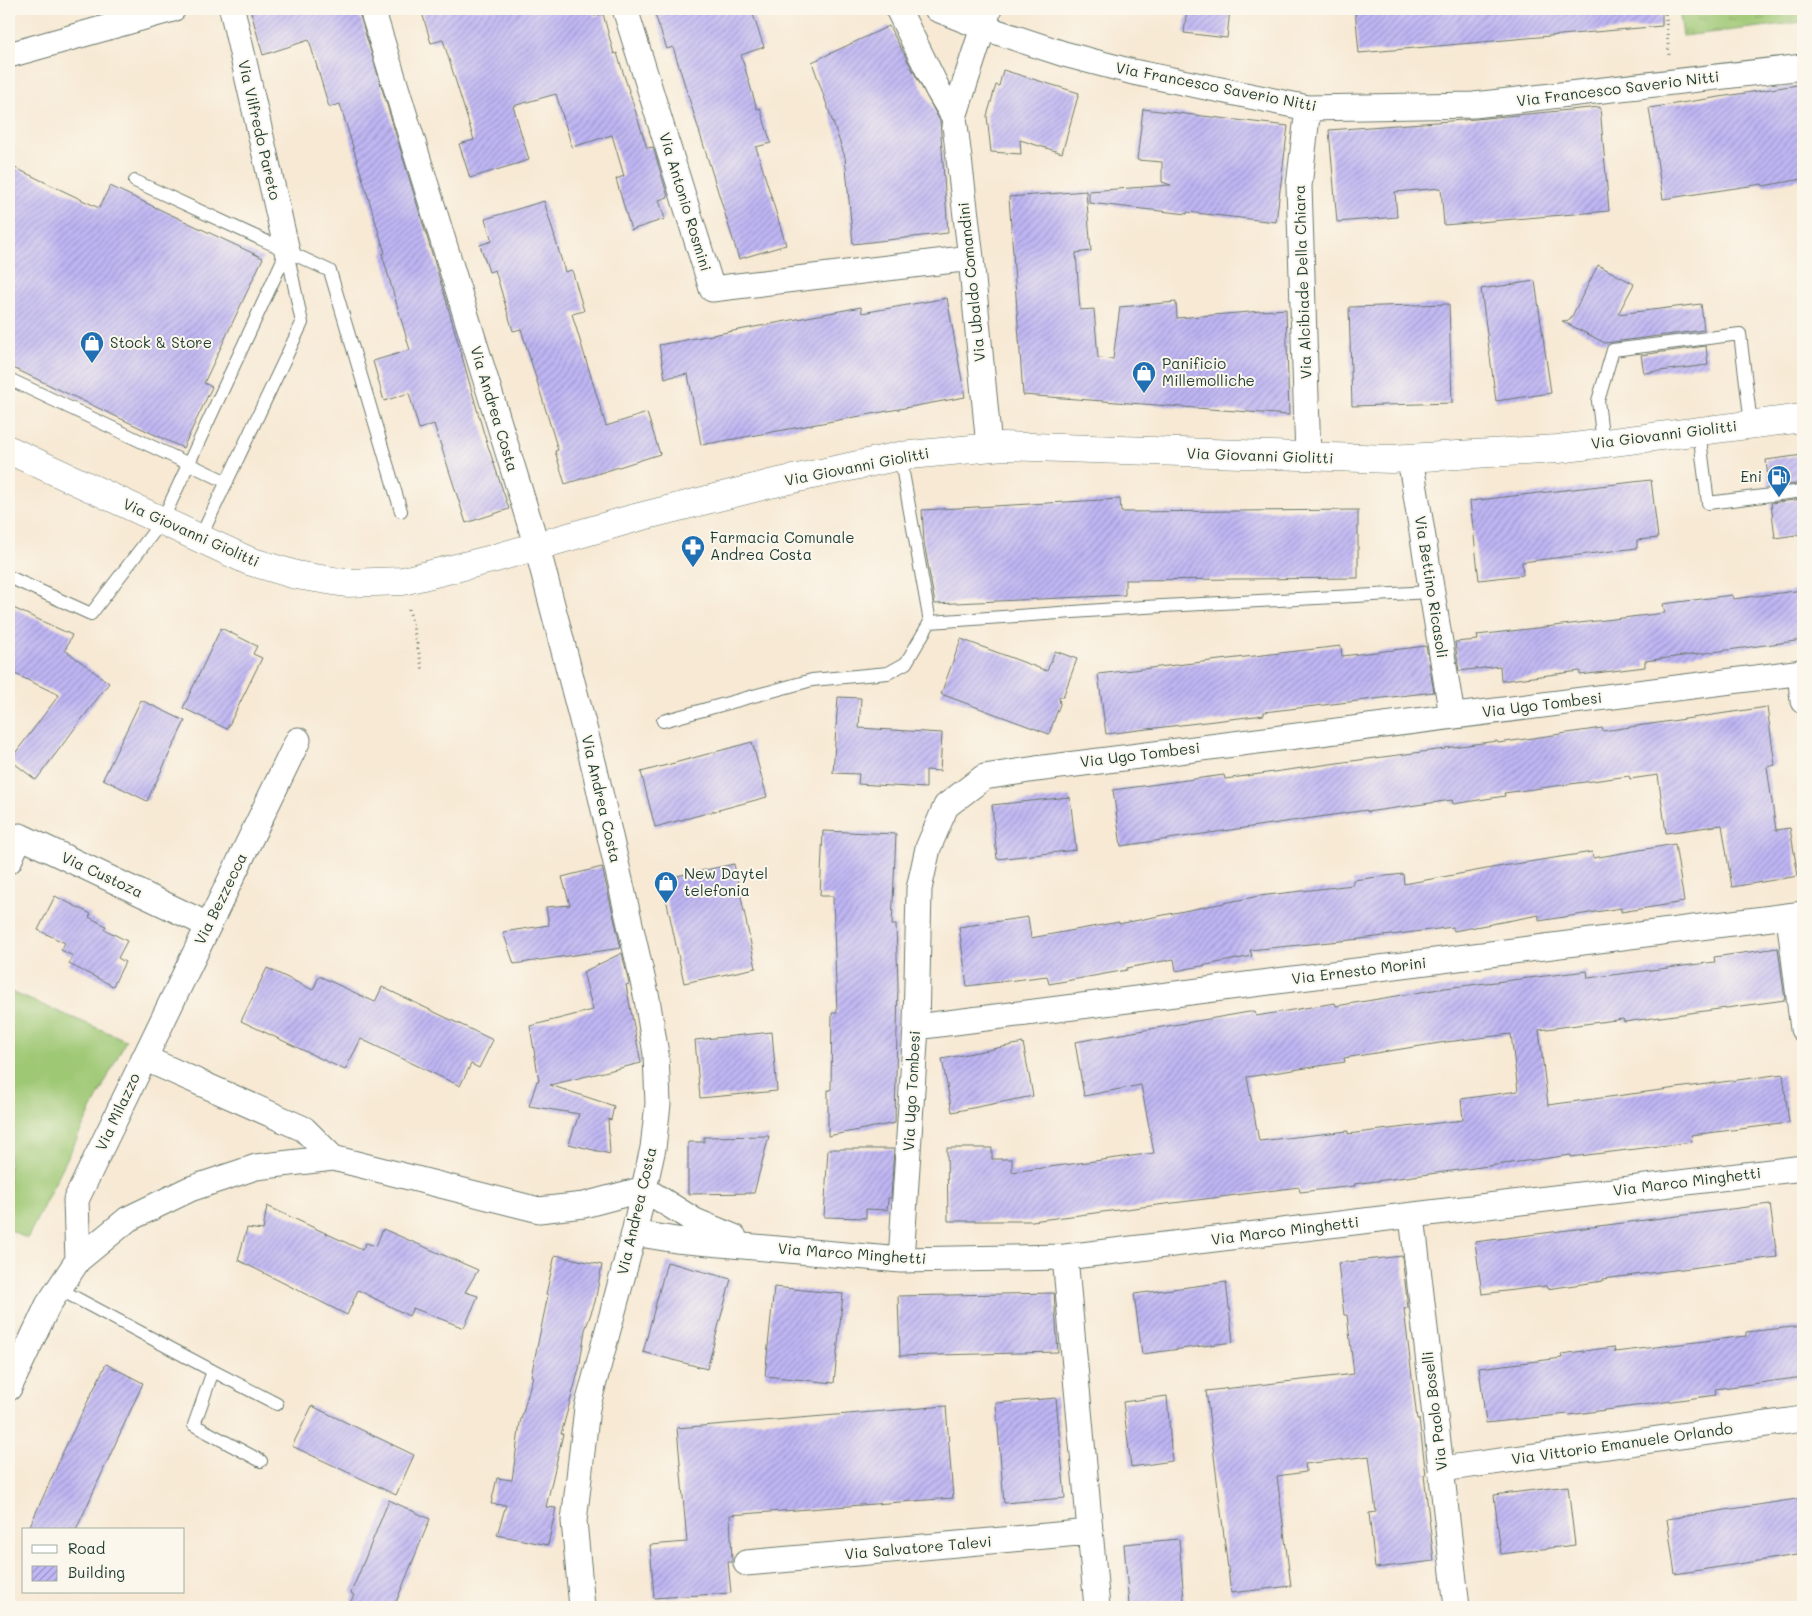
<svg xmlns="http://www.w3.org/2000/svg" width="1812" height="1616" font-family="Mali,sans-serif">
<style>
.park{fill:url(#park-tufts);stroke:#5f8254}
.pitch{fill:#9fc874;stroke:#5f8254}
.building{fill:url(#building-hatch);fill-rule:evenodd}
.lines{fill:none;stroke-linecap:round;stroke-linejoin:round}
.service-casing{stroke:#6b796c;stroke-width:14}
.minor-casing{stroke:#6b796c;stroke-width:27}
.tertiary-casing{stroke:#6b796c;stroke-width:29}
.path{stroke:#6b796c;stroke-width:3;stroke-dasharray:1 4;stroke-linecap:butt}
.service{stroke:#fff;stroke-width:12}
.minor{stroke:#fff;stroke-width:25}
.tertiary{stroke:#fff;stroke-width:28}
.labels{text-anchor:middle;stroke-width:4;stroke-linejoin:round;paint-order:stroke}
.street-label{font-size:15px;fill:#1f3d34;stroke:#fbf7ec}
.poi-label{font-size:15px;fill:#1f3d34;stroke:#fbf7ec;text-anchor:start}
</style>
<defs>
<pattern id="park-tufts" width="24" height="20" patternUnits="userSpaceOnUse" patternTransform="scale(1.25)"><rect width="24" height="20" fill="#9fc874"/><path d="M3 7l-1-3M5 7V3M7 7l1-3M15 17l-1-3M17 17v-4M19 17l1-3" fill="none" stroke="#81a460"/></pattern>
<pattern id="building-hatch" width="6" height="6" patternUnits="userSpaceOnUse" patternTransform="scale(1.25)"><rect width="6" height="6" fill="#bfb6f4"/><path d="M-1 1l2-2M0 6l6-6M5 7l2-2" fill="none" stroke="#9b95c6"/></pattern>
</defs>
<rect width="100%" height="100%" fill="#fbf7ec"/>
<filter id="ink" filterUnits="userSpaceOnUse"><feTurbulence type="fractalNoise" baseFrequency=".02" numOctaves="2"/><feDisplacementMap in="SourceGraphic" scale="10" xChannelSelector="R" yChannelSelector="G"/><feConvolveMatrix kernelMatrix="1 2 1 2 8 2 1 2 1" color-interpolation-filters="sRGB"/></filter>
<filter id="wash" filterUnits="userSpaceOnUse"><feTurbulence type="fractalNoise" baseFrequency=".0096" numOctaves="4" result="noise"/><feDisplacementMap in="SourceGraphic" scale="20" xChannelSelector="R" yChannelSelector="G"/><feGaussianBlur stdDeviation="1.12" result="paint"/><feColorMatrix in="noise" values="0 0 0 0 0 0 0 0 0 0 0 0 0 0 0 0 0 1.4 0 .05"/><feComposite in="paint" operator="in"/></filter>
<g filter="url(#wash)">
<rect width="100%" height="100%" fill="#f7e9d4"/>
<path class="park" d="M1679,9H1803V22L1683,36Z"/>
<path class="pitch" d="M9,991L126,1040L27,1239L9,1229Z"/>
<g id="blocks">
<path class="building" d="M250,9H358L446,300L484,434L509,509L466,523L434,424L419,429L409,393L384,401L373,361L410,350L382,254L385,253L340,104L329,107L309,40L263,55Z
M421,9H592L594,16L603,14L614,54L617,53L647,148L653,147L668,197L659,200L665,219L631,230L616,179L624,176L612,135L572,147L556,94L513,106L529,160L470,178L459,144L474,140L443,40L431,43Z
M653,9H751L764,47L741,55L757,109L760,108L771,143L756,147L786,245L739,259L673,47L667,49Z
M1187,9H1230L1227,38L1184,33Z
M1355,9H1662V26L1359,53Z
M889,26L940,121L948,233L853,244L845,157L812,62Z
M1003,70L1079,93L1062,153L1020,140L1021,154L991,152L987,116L996,85L999,86Z
M1803,84V179L1763,186L1762,184L1663,199L1649,108Z
M1600,107L1609,211L1444,225L1441,188L1395,192L1397,217L1337,222L1329,130L1476,119Z
M1143,109L1288,126L1276,222L1187,212V214L1089,203V191L1171,185L1162,182V162L1137,160Z
M9,165L99,208L110,186L263,258L204,383L212,387L183,448L9,366Z
M1086,191L1091,251L1076,253L1080,310L1094,309L1098,358L1113,359L1120,307L1176,302L1177,318L1286,309L1289,415L1023,395L1009,197Z
M544,201L565,272L572,270L584,311L572,314L606,426L647,413L660,454L565,484L555,451L558,450L521,329L513,331L495,270L489,272L480,245L492,241L485,219Z
M1598,265L1634,284L1618,314L1701,304L1704,330L1605,343L1562,321L1570,320Z
M1535,281L1551,393L1496,401L1481,289Z
M947,298L965,397L701,445L688,374L665,378L659,345L861,307L862,313Z
M1449,304L1452,403L1352,406L1349,307Z
M1706,346L1708,365L1644,373L1641,355Z
M1803,455V483L1769,487L1766,460Z
M1651,480L1658,538L1637,540V548L1522,562L1523,575L1479,580L1470,501Z
M1120,499L1121,512L1358,510V578L1125,580V595L935,604L924,542L922,510Z
M1803,499V534L1775,538L1771,503Z
M1803,590V640L1645,661V667L1580,675V671L1501,681L1500,666L1459,671L1455,642L1478,640L1477,635L1665,613L1663,604L1732,595L1733,599Z
M9,606L72,635L65,650L109,683L36,780L10,760L59,695L9,671Z
M221,628L257,646L253,654L262,658L227,729L183,708Z
M961,639L1047,671L1055,651L1077,659L1063,697H1059L1060,704L1049,734L941,694Z
M1341,646L1342,656L1426,646L1434,692L1264,712V715L1106,734L1098,674Z
M838,697L861,698L859,728L942,733L940,771L926,770V788L858,784L859,774L833,773Z
M141,700L185,721L147,801L103,779Z
M1767,707L1775,765L1767,767L1776,830L1790,828L1798,876L1732,887L1722,825L1666,833L1658,775L1630,779L1629,776L1504,793L1505,796L1453,804L1452,800L1367,812V810L1121,846L1113,790L1224,775L1225,779L1344,762L1445,749V748L1497,741L1498,743L1602,728L1603,731Z
M752,742L767,797L655,827L641,772Z
M1070,797L1076,850L997,859L992,805Z
M823,831L896,834L892,925H896L898,985L895,1123L828,1136V1090H831L832,1013H837L833,896H820Z
M1675,844L1684,902L1621,912V908L1539,921V915L1454,931L1453,927L1360,939L1250,950L1252,956L1176,971L1174,959L1127,968V970L1049,984L1047,976L967,986L959,927L1028,917L1031,938L1119,922V924L1259,896L1353,885V880L1403,874L1404,884L1503,866L1592,852L1593,858Z
M734,864L756,968L684,983L662,879Z
M602,867L621,948L514,964L503,932L549,925L546,907L570,905L562,877Z
M55,896L91,914L89,917L106,926L104,929L127,941L118,958L125,962L113,986L69,964L73,956L61,950L65,943L38,930Z
M1778,948L1785,1000L1624,1022L1623,1019L1539,1030L1548,1105L1783,1074L1789,1123L1691,1135L1692,1142L1571,1157V1155L1354,1184L1355,1186L1300,1192L1299,1187L1032,1221H948L947,1148H992V1159H1012V1172L1154,1153L1141,1085L1084,1096L1075,1042L1255,1011L1256,1016L1335,1003L1336,1006L1445,988L1587,971L1588,978L1715,962L1714,957ZM1511,1034L1518,1091L1461,1099L1463,1120L1348,1134V1131L1259,1141L1247,1077L1345,1062L1344,1058L1446,1042Z
M622,953L629,984L626,985L641,1063L550,1085L614,1106L611,1120L608,1119L610,1154L569,1144L579,1114L529,1106L537,1081H539L530,1026L593,1010L583,972Z
M267,968L313,990L319,976L375,1002L382,987L493,1040L479,1068L471,1064L460,1086L361,1039L345,1070L241,1021Z
M772,1032L777,1091L700,1098L695,1040Z
M1023,1043L1033,1096L952,1112L942,1059Z
M769,1136L754,1193L688,1194V1142H704V1137Z
M828,1149H894L891,1198H888L887,1210L866,1209V1218L824,1217Z
M1770,1204L1777,1257L1603,1279V1281L1547,1289L1546,1286L1482,1294L1475,1242Z
M267,1206L362,1250L366,1243L376,1246L383,1229L478,1270L465,1292L478,1296L464,1328L413,1308L409,1316L358,1290L347,1315L238,1260L247,1228L263,1230Z
M555,1255L602,1265L595,1302L585,1330L579,1369L561,1434H563L546,1507L556,1508L548,1545L497,1535L506,1505L491,1504L497,1478L512,1480L520,1423L533,1376H531L548,1295L546,1294Z
M1402,1256L1408,1308L1404,1309L1417,1419H1419L1426,1475H1424L1434,1561L1375,1568L1369,1513L1376,1512L1369,1456L1305,1464L1306,1472L1277,1476L1291,1586L1231,1593L1206,1391L1354,1374L1347,1315H1344L1338,1263Z
M667,1262L731,1279L707,1369L643,1352Z
M1226,1282L1233,1342L1142,1354L1134,1294Z
M774,1287L843,1294L834,1383L765,1376Z
M1054,1293L1058,1352L900,1356L898,1296Z
M1803,1326V1377L1715,1389L1716,1395L1569,1415L1568,1414L1486,1423L1479,1368L1562,1358L1561,1354L1614,1347L1615,1352L1746,1336V1332Z
M106,1364L143,1383L76,1530H28L59,1462H58Z
M1167,1396L1172,1461L1131,1467L1123,1402Z
M1056,1398L1065,1498L1004,1503L996,1403Z
M312,1406L414,1455L396,1495L292,1446Z
M946,1406L953,1498L730,1515L732,1560V1562H728L731,1593L654,1598L650,1545L687,1542L677,1428Z
M1568,1486L1575,1545L1501,1554L1494,1495Z
M1803,1498V1554L1675,1574L1667,1519Z
M389,1500L430,1519L394,1607H348L354,1595L351,1593Z
M1179,1539L1184,1600L1129,1605L1124,1544Z"/>
</g>
</g>
<g filter="url(#ink)">
<use href="#blocks" fill-opacity="0" stroke="#6b796c" stroke-width="1"/>
<g class="lines">
<g class="service-casing">
<path id="service" d="M135,181L287,251L302,323L200,538
M9,379L227,482
M1699,431L1708,503L1803,491
M1603,443L1598,401L1613,350L1740,334L1751,424
M9,577L91,614L162,521L287,251L330,271L401,511
M930,622L1144,607L1431,592
M663,721L812,680L888,673L906,663L930,622L900,456
M59,1289L213,1371L194,1425L261,1461
M213,1371L277,1404"/>
</g>
<g class="minor-casing">
<path id="minor" d="M232,9L287,251
M372,9L537,547L594,766L647,999L656,1054L658,1104L653,1148L634,1233L587,1408L574,1521L582,1607
M625,9L712,289L971,258
M898,9L938,90L954,117L971,258L989,447
M937,9L982,27L1064,54L1133,72L1308,108L1474,105L1803,67
M9,55L173,9
M1308,108L1299,186L1308,457
M954,117L989,9
M1410,458L1452,716
M1800,672L1803,701
M9,861L20,836L208,925
M1789,917L1803,1029
M916,1027L1803,914
M144,1058L304,1129L333,1158
M644,1189L695,1221L734,1237
M1412,1216L1457,1607
M634,1233L676,1240L901,1260L1065,1257L1803,1168
M1065,1257L1097,1607
M78,1260L76,1200L298,740
M901,1260L916,1027L919,889L928,848L946,806L984,777L1036,769L1803,672
M9,1388L48,1305L78,1260L128,1219L190,1189L256,1167L333,1158L539,1210L584,1205L644,1189
M1442,1469L1803,1419
M746,1563L1090,1532"/>
</g>
<g class="tertiary-casing">
<path id="tertiary" d="M9,450L249,561L296,575L346,583L403,581L492,559L635,518L770,484L900,456L1003,446L1391,459L1558,449L1803,418"/>
</g>
<path class="path" d="M1665,9L1669,55
M409,609L423,671"/>
<use href="#service" class="service"/>
<use href="#minor" class="minor"/>
<use href="#tertiary" class="tertiary"/>
</g>
</g>
<defs>
<g id="shop-pin" transform="scale(1.25)"><path d="M0 17L-7.5 6A9.5 9.5 0 1 1 7.5 6Z" fill="#1f6fb2" stroke="#fbf7ec"/><path d="M-5-2.5h2.3a2.7 3.5 0 0 1 5.4 0H5L5.5 6h-11ZM-1.5-2.5h3a1.5 2.3 0 0 0-3 0Z" fill="#fff"/></g>
<g id="fuel-pin" transform="scale(1.25)"><path d="M0 17L-7.5 6A9.5 9.5 0 1 1 7.5 6Z" fill="#1f6fb2" stroke="#fbf7ec"/><path d="M-5.5-6h7V0h2V4h1.3V-2.5L3-4.5l.8-.8L6-3V5H2.5V1h-1V6h-7ZM-4.2-4.7v3.2H.2V-4.7Z" fill="#fff"/></g>
<g id="pharmacy-pin" transform="scale(1.25)"><path d="M0 17L-7.5 6A9.5 9.5 0 1 1 7.5 6Z" fill="#1f6fb2" stroke="#fbf7ec"/><path d="M-2-6h4v4h4v4h-4v4h-4v-4h-4v-4h4Z" fill="#fff"/></g>
</defs>
<g fill-rule="evenodd">
<use href="#shop-pin" x="92" y="343"/>
<use href="#shop-pin" x="1144" y="373"/>
<use href="#fuel-pin" x="1779" y="477"/>
<use href="#pharmacy-pin" x="693" y="547"/>
<use href="#shop-pin" x="666" y="883"/>
</g>
<g class="labels">
<g class="street-label">
<text transform="translate(1216 87) rotate(11)" y="5">Via Francesco Saverio Nitti</text>
<text transform="translate(1618 89) rotate(-7)" y="5">Via Francesco Saverio Nitti</text>
<text transform="translate(259 130) rotate(77)" y="5">Via Vilfredo Pareto</text>
<text transform="translate(685 202) rotate(73)" y="5">Via Antonio Rosmini</text>
<text transform="translate(972 282) rotate(-96)" y="5">Via Ubaldo Comandini</text>
<text transform="translate(1303 282) rotate(-92)" y="5">Via Alcibiade Della Chiara</text>
<text transform="translate(494 409) rotate(73)" y="5">Via Andrea Costa</text>
<text transform="translate(1664 435) rotate(-7)" y="5">Via Giovanni Giolitti</text>
<text transform="translate(1260 456) rotate(2)" y="5">Via Giovanni Giolitti</text>
<text transform="translate(857 467) rotate(-11)" y="5">Via Giovanni Giolitti</text>
<text transform="translate(191 533) rotate(24)" y="5">Via Giovanni Giolitti</text>
<text transform="translate(1431 587) rotate(81)" y="5">Via Bettino Ricasoli</text>
<text transform="translate(1542 705) rotate(-7)" y="5">Via Ugo Tombesi</text>
<text transform="translate(1140 755) rotate(-7)" y="5">Via Ugo Tombesi</text>
<text transform="translate(601 799) rotate(77)" y="5">Via Andrea Costa</text>
<text transform="translate(102 875) rotate(25)" y="5">Via Custoza</text>
<text transform="translate(221 899) rotate(-64)" y="5">Via Bezzecca</text>
<text transform="translate(1359 971) rotate(-7)" y="5">Via Ernesto Morini</text>
<text transform="translate(912 1091) rotate(-87)" y="5">Via Ugo Tombesi</text>
<text transform="translate(118 1112) rotate(-65)" y="5">Via Milazzo</text>
<text transform="translate(1687 1182) rotate(-7)" y="5">Via Marco Minghetti</text>
<text transform="translate(637 1211) rotate(-77)" y="5">Via Andrea Costa</text>
<text transform="translate(1285 1231) rotate(-7)" y="5">Via Marco Minghetti</text>
<text transform="translate(852 1254) rotate(4)" y="5">Via Marco Minghetti</text>
<text transform="translate(1435 1411) rotate(-97)" y="5">Via Paolo Boselli</text>
<text transform="translate(1622 1444) rotate(-8)" y="5">Via Vittorio Emanuele Orlando</text>
<text transform="translate(918 1548) rotate(-5)" y="5">Via Salvatore Talevi</text>
</g>
<g class="poi-label">
<text x="110" y="348">Stock &amp; Store</text>
<text x="1162" y="369">Panificio<tspan x="1162" dy="17">Millemolliche</tspan></text>
<text x="1762" y="482" text-anchor="end">Eni</text>
<text x="710" y="543">Farmacia Comunale<tspan x="710" dy="17">Andrea Costa</tspan></text>
<text x="684" y="879">New Daytel<tspan x="684" dy="17">telefonia</tspan></text>
</g>
</g>
<rect width="1812" height="1616" fill="none" stroke="#fbf7ec" stroke-width="30"/>
<rect x="22" y="1528" width="162" height="65" fill="#fbf7ec" stroke="#a3ada2"/>
<rect x="32" y="1545" width="25" height="8" fill="#ffffff" stroke="#a3ada2"/>
<text x="68" y="1554" font-size="15" fill="#1f3d34">Road</text>
<rect x="32" y="1566" width="25" height="15" fill="url(#building-hatch)" stroke="#a3ada2"/>
<text x="68" y="1578" font-size="15" fill="#1f3d34">Building</text>
</svg>
